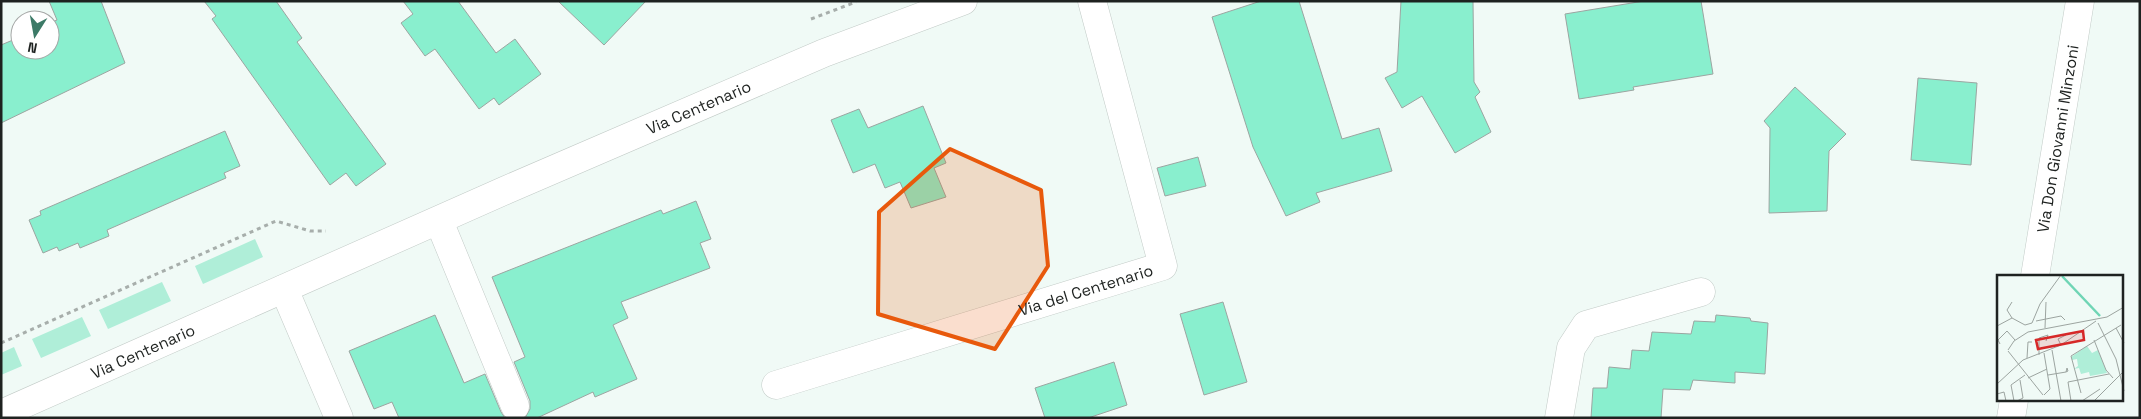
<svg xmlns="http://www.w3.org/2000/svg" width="2141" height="419" font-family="'Space Grotesk',sans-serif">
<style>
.green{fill:#afeed8}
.building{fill:#89efce;stroke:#9ca5a1}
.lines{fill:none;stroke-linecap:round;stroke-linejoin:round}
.minor-casing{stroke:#c2cbc7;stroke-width:29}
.path{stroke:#a7aeab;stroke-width:3;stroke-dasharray:4 4;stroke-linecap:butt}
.minor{stroke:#fff;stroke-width:28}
.marked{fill:#e8590c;fill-opacity:0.2;stroke:#e8590c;stroke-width:4;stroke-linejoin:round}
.labels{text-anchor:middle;stroke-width:5;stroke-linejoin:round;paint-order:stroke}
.street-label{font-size:16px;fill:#1e2220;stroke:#fff}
.inset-river{fill:none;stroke:#6fd5b5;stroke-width:2.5}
.inset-road{fill:none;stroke:#9ca4a0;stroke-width:1}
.view{fill:#d62828;fill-opacity:0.15;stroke:#d62828;stroke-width:2.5}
.inset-edge{fill:none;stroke:#1e2220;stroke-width:2.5}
</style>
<rect width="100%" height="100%" fill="#f0faf6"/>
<path class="green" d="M255,239L263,257L203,284L195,266Z
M162,282L171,301L108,329L99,310Z
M82,317L91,336L41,358L32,339Z
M14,347L22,366L1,375V353Z"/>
<path class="building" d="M49,1H101L125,63L1,123V45L20,37V50H50V23L57,20Z
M204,1H276L302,38L297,42L386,164L356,186L346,173L330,185L212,19L216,16Z
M403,1H458L496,53L515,39L541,74L499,105L494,98L479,109L435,49L425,56L401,23L413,14Z
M558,1H646L604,45Z
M1261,1H1299L1342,139L1379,128L1392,171L1316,193L1320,202L1286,216L1253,147L1212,17Z
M1401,1H1473L1474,82L1480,92L1475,97L1491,132L1455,153L1422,96L1402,108L1385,78L1397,72Z
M1644,1H1701L1713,74L1633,87L1634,90L1579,99L1565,14Z
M1918,78L1977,83L1971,165L1911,160Z
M1795,87L1846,134L1829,151L1827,211L1769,213L1770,128L1764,121Z
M923,106L946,163L934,168L946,197L911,208L900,182L885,188L875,164L853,173L831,120L859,109L868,128Z
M225,131L240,166L224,173L226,178L107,230L109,236L80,248L78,243L59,251L57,247L43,253L29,220L41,215L40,211Z
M1198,157L1206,186L1165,196L1157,168Z
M696,201L711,239L700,243L710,268L621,302L628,318L613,325L637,379L595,397L593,392L537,418H525L530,409V401L514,362L525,357L492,277L661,210L663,214Z
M1223,302L1247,382L1204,395L1180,314Z
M435,315L464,383L485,374L501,412L505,418H399L392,402L374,409L349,351Z
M1716,315L1750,318L1751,321L1768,323L1765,374L1735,372V383L1693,380L1690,390L1663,389L1661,418H1591L1593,388H1607L1609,367L1630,369L1632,350L1649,351L1652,332L1691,334L1694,321L1715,322Z
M1114,362L1127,405L1088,418H1045L1035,388Z"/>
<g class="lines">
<g class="minor-casing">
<g id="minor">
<path d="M439,221L515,406"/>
<path id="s1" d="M2035,276L2080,1"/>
<path d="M284,289L339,418"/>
<path id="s2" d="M776,385L1163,266L1092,1"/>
<path id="s3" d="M1,414L506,190L824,53L963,1"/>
<path d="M1559,418L1571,348L1586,325L1701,292"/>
<path d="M2011,418L2014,400"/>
</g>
</g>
<path class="path" d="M811,19L856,2
M1,343L276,221L310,231H326"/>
<use href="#minor" class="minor"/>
</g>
<path class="marked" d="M950,149L1041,190L1048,266L995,349L878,314L879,212Z"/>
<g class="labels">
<g class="street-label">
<text dy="6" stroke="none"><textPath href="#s3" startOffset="762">Via Centenario</textPath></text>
<text dy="6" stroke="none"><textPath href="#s1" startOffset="139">Via Don Giovanni Minzoni</textPath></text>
<text dy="6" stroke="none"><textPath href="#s2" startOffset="324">Via del Centenario</textPath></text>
<text dy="6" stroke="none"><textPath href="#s3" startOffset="155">Via Centenario</textPath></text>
</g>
</g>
<g transform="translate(1997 275)">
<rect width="126" height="126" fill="#f0faf6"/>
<path d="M90,71L95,78L101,75L110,98L93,101L92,97L84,99L82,93L77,94L81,91L80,84L75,85L74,82Z" fill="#afeed8"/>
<path class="inset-river" d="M65,1L103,41"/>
<path class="inset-road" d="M15,43L10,35L15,27M39,46L64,41L68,45M101,48L119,84L127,116M0,51L15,43L28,50L35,48L43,29L64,0M48,53L49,27M119,53L127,68M97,65L109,95L116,103M3,69L1,65L10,56L18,65M64,70L61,64L69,60M11,75L17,66L31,57L110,42L127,32M55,75L64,126M11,76L46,120M47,78L53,114L47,120M42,80V63L51,60L49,66M30,83L31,67H35M51,100L69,97L70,93L71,96L69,97M31,103L50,94M0,109L26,85L64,70L99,46M84,118L74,81L124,50M0,119L7,117L9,126M17,126L14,110L28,100M20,126L26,123L23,105M74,126L71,107L112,99M85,126L103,114M97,126L127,96"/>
<path class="view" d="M86,56L87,65L41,74L39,65Z"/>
<rect width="126" height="126" class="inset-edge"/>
</g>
<rect width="2141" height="419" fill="none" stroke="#1e2220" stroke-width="5"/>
<g transform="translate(35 35) rotate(191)"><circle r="24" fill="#ffffff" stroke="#a5a7a6"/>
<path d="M0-4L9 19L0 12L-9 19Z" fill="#3c7a67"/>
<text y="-8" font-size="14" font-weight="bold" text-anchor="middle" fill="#1e2220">N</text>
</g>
</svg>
